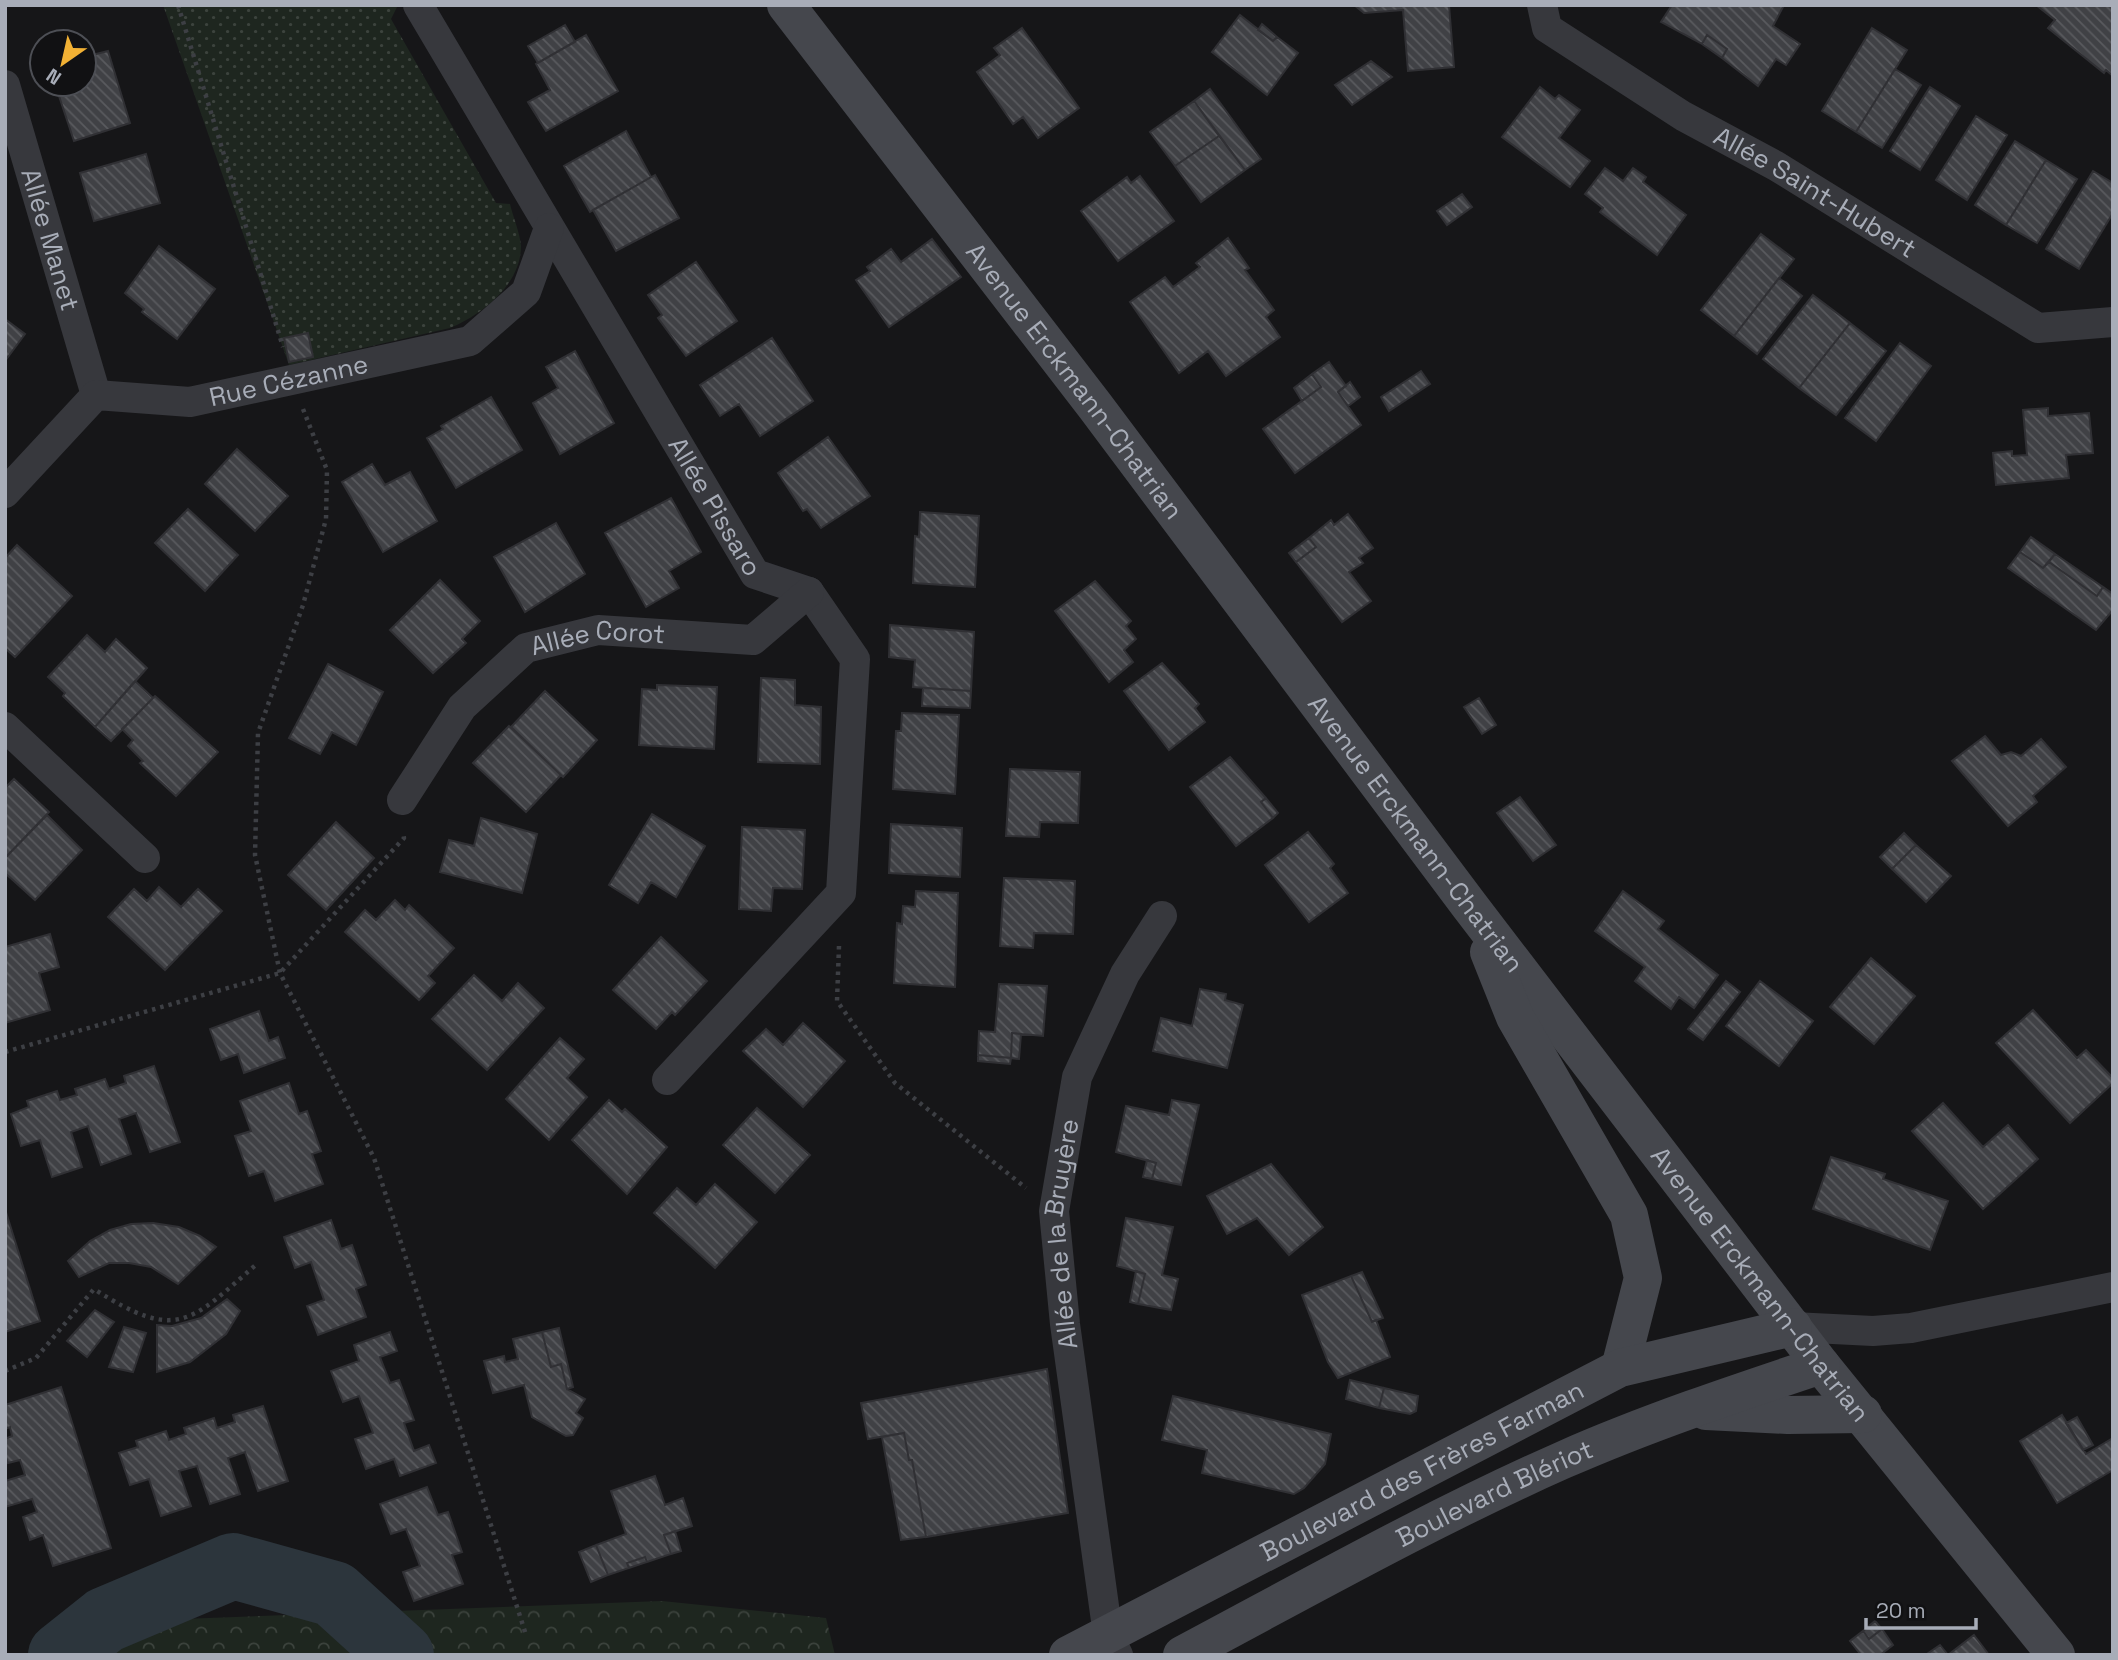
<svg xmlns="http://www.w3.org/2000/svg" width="2118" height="1660" font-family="'Space Grotesk',sans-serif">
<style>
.forest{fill:url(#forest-crowns)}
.park{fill:url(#park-dots)}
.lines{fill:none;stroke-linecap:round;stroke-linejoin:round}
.river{stroke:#2c353c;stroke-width:66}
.building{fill:url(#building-back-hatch);stroke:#303034;stroke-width:2}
.path{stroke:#3d3f44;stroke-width:4.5;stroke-dasharray:3.5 5;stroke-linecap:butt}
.street{stroke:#37383d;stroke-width:30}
.secondary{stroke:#45474d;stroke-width:38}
.labels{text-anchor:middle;stroke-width:5;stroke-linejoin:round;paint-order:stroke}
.street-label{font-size:26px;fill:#a8adb8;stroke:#111113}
</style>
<defs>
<pattern id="forest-crowns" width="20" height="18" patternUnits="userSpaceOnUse" patternTransform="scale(1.75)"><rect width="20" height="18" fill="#1e261f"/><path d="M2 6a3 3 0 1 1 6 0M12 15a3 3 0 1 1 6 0" fill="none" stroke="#3c433d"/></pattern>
<pattern id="park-dots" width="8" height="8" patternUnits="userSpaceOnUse" patternTransform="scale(1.75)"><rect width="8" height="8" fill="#1e261f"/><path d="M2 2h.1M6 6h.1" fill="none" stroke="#3c433d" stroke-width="1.8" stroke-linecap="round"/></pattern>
<pattern id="building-back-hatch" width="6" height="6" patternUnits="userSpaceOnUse" patternTransform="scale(1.75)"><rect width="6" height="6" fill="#404145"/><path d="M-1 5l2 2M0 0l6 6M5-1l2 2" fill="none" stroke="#595a5e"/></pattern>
</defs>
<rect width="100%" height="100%" fill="#161618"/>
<path class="forest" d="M662,1601L826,1618L835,1655H106L156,1620Z"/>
<path class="park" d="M163,5H398L391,19L496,203L510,204C513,217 520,233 521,246C521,285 481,315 450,328L289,365Z"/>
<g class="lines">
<path class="river" d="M61,1655L105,1620L233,1566L334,1594L401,1655"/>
</g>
<path class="building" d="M1354,5H1449L1454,67L1408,71L1403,10L1364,13Z
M1672,5H1784L1773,26L1800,44L1786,65L1776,59L1758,86L1722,58L1727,49L1707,35L1702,44L1661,22Z
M2036,5H2113V76L2106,70L2104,73L2048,28L2055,20Z
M1240,15L1273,41L1277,37L1298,53L1267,95L1212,52Z
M1262,24L1277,37L1273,41L1258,30Z
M565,25L575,42L538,63L528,46Z
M1022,28L1079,108L1038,138L1023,117L1013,124L977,72L1000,55L994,48Z
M1872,28L1907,50L1856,132L1822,111Z
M586,35L618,91L546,131L528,102L550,90L536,64Z
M1707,35L1727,49L1722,58L1702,44Z
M108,51L130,123L74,141L55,84H84V57Z
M1371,61L1392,77L1352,105L1335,85Z
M1895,69L1921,85L1882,148L1856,132Z
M1540,87L1555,99L1559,95L1580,110L1559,138L1590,161L1570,187L1502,137Z
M1930,87L1960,106L1920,170L1890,151Z
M1210,89L1261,159L1245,170L1194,101Z
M1194,101L1219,136L1175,166L1150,132Z
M1976,116L2007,135L1967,200L1936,180Z
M626,131L651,177L590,212L564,166Z
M1219,136L1245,170L1201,202L1175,166Z
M2015,141L2046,160L2006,225L1975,205Z
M146,154L160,203L94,221L80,173Z
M2046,160L2077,179L2037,243L2006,225Z
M1605,168L1623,181L1633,168L1646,177L1643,182L1686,215L1657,255L1600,212L1603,208L1585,194Z
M2093,171L2113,183V213L2079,269L2046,249Z
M655,175L679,218L616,251L593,210Z
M1140,176L1174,221L1118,261L1081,211L1127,177L1131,183Z
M1462,194L1472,207L1447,225L1437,211Z
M1761,234L1794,259L1734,336L1701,310Z
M1228,238L1249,268L1245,270L1274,310L1266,317L1280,337L1226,376L1208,351L1179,373L1130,302L1165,277L1173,287L1200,267L1196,263Z
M932,239L961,277L889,327L856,280L870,271L867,267L891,249L901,262Z
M159,246L215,289L177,339L142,312L144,309L125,293Z
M696,262L737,321L686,356L658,318L662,315L648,295Z
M1779,278L1802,296L1757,354L1734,336Z
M1813,295L1850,323L1799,388L1763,359Z
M5,319L25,334L5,361Z
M1850,323L1886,351L1836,415L1799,388Z
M308,333L313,357L289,362L284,338Z
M772,338L813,401L760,436L739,404L720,416L700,385Z
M1900,343L1931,366L1876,441L1845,418Z
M575,351L614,423L560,454L533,403L558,388L546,367Z
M1329,362L1346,386L1338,392L1361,425L1295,473L1263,429L1321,387L1312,374Z
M1421,371L1430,384L1389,411L1381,397Z
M1312,374L1321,387L1302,401L1294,388Z
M1350,382L1360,397L1348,406L1338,392Z
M491,397L522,450L456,488L427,438L443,429L441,426Z
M2048,408V416L2089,413L2093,453L2066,455L2069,478L1996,485L1993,453L2012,451V456L2027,455L2023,410Z
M828,437L870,496L821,528L807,509L803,511L778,473Z
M237,449L288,496L255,531L205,484Z
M372,464L385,485L410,472L437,521L383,552L342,482Z
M671,498L701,552L669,571L679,588L646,607L605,533Z
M188,509L238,555L205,591L155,543Z
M920,512L979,516L975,587L913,583L915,536L919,537Z
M1348,514L1373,548L1359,558L1363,563L1349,572L1371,601L1342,622L1296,562L1316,547L1309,538L1331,520L1334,525Z
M556,523L585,574L525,612L494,557Z
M2031,537L2055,554L2043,568L2020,552Z
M1309,538L1316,547L1296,562L1289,553Z
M17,545L72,596L15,657L5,648V558Z
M2020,552L2043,568L2049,562L2097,596L2103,587L2113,594V610L2096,630L2008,568Z
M2055,554L2103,587L2097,596L2049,562Z
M440,580L480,621L462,639L466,643L433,673L390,630Z
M1095,581L1131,621L1126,626L1136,639L1124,650L1133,662L1109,682L1055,611Z
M890,625L974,632L971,691L913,687L915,660L889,657Z
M87,635L105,652L116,639L147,668L95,727L63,696L65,693L48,677Z
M1162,663L1199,704L1195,708L1205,722L1169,750L1124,691Z
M328,664L383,692L356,745L332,732L320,754L289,738Z
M761,678L795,680V705L821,707L820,764L758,762Z
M135,681L153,698L111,741L95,727Z
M657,685L717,687L714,749L639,745L642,689L657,690Z
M923,688L971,691L970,708L922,706Z
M545,691L597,740L563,777L511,727Z
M155,696L218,752L176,796L140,763L143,761L128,746L133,740L122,729Z
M1479,698L1496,725L1482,734L1464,707Z
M902,713L959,715L955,794L893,789L896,731H901Z
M509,726L561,775L526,812L473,763Z
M1985,736L2001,755L2011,752L2021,756L2041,739L2066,767L2033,796L2037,802L2008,826L1952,761Z
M1230,757L1266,798L1261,802L1273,818L1236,846L1190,787Z
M1010,769L1080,772L1078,823L1040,822L1039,837L1006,836Z
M14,779L49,812L5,858V788Z
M1520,797L1556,845L1533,861L1497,813Z
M1266,798L1278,813L1273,818L1261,802Z
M652,814L705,846L676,897L651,882L638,903L609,885Z
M47,815L82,850L35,900L5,873V858Z
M481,818L537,834L522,893L440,872L449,840L474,846Z
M336,822L374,858L326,910L288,875Z
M891,824L962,828L960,877L889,873Z
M742,827L805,830L802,889L773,888L771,911L739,909Z
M1308,832L1334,864L1330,868L1348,893L1309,922L1265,865Z
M1904,833L1916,845L1892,869L1880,857Z
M1916,845L1951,876L1926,902L1892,869Z
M1004,878L1075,881L1073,934L1034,933L1033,948L1000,946Z
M159,887L181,907L198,889L222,911L165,970L108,917L134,889L147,901Z
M916,891L958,893L955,987L894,983L897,923L902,924L903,906L915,907Z
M1623,891L1664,921L1658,929L1718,975L1694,1008L1679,997L1671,1009L1635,981L1645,967L1595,931Z
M395,900L405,910L409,905L454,948L428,976L435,983L419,1000L345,932L365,910L376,920Z
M50,934L59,967L39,973L50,1010L5,1023V947Z
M661,937L707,981L675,1015L672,1012L656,1029L613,990Z
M1871,958L1915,996L1874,1044L1830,1007Z
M474,975L502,1001L518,983L544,1008L487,1070L432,1019Z
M1726,981L1740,992L1703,1040L1688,1029Z
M1760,981L1813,1021L1779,1066L1726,1026Z
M999,984L1047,986L1043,1036L1012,1033L1011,1058L978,1055L979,1031L995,1032Z
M1200,989L1226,994L1225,1000L1243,1005L1227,1068L1153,1051L1161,1018L1192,1026Z
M2033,1010L2077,1058L2086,1050L2113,1078V1083L2070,1123L1996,1043Z
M259,1011L269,1041L278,1037L285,1058L244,1073L238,1054L221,1060L210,1029Z
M803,1023L845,1061L803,1107L743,1051L766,1029L783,1045Z
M1012,1033L1021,1034L1019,1059L1011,1058Z
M560,1038L584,1059L567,1078L587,1097L549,1140L506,1099Z
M978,1055L1011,1058L1010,1064L978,1061Z
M154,1066L180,1142L150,1152L136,1113L119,1119L131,1154L101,1165L88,1126L71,1132L82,1167L52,1177L40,1140L21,1146L11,1114L29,1107L27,1101L57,1091L60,1100L77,1095L75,1089L105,1079L109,1089L126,1083L124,1076Z
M289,1083L299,1114L307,1111L321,1151L312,1154L323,1184L275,1201L264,1171L249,1176L235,1136L251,1131L240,1101Z
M609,1100L622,1112L625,1109L667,1147L627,1194L572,1140Z
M1172,1100L1199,1105L1181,1185L1152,1179L1156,1163L1116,1152L1126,1106L1169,1115Z
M1943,1103L1983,1147L2008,1125L2038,1159L1983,1209L1912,1131Z
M757,1108L810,1155L775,1193L723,1145Z
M1831,1157L1885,1174L1883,1179L1948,1201L1930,1250L1813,1209Z
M1147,1160L1156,1163L1152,1179L1143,1177Z
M1271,1164L1323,1227L1289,1255L1257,1218L1227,1234L1207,1196Z
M715,1184L757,1222L715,1268L654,1213L677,1188L696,1205Z
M5,1209L40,1321L5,1332Z
M1126,1218L1173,1227L1162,1275L1178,1279L1171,1310L1138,1304L1145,1274L1117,1266Z
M331,1220L341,1249L352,1245L366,1285L356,1289L366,1317L318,1335L307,1306L324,1300L311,1262L295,1268L284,1237Z
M153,1223L179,1227L200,1236L216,1247L178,1284L151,1267L129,1263H109L79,1277L68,1261L90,1241L110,1230L131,1224Z
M1136,1271L1145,1274L1138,1304L1130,1302Z
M1362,1272L1383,1318L1372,1322L1351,1276Z
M1351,1276L1372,1322L1376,1320L1390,1357L1338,1378L1328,1362L1302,1295Z
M227,1299L240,1311L226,1334L190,1362L157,1372V1325L172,1326L201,1318Z
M95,1310L114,1322L87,1357L67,1341Z
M124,1327L146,1333L133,1372L109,1367Z
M559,1328L573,1387L567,1389L561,1364L551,1367L542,1332Z
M390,1332L397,1351L380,1357L390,1383L399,1380L414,1420L404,1423L414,1451L429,1445L436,1463L400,1476L394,1459L366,1469L355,1439L373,1433L359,1396L343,1402L331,1371L359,1361L354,1345Z
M542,1332L551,1367L561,1364L567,1389L585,1399L576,1413L583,1418L573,1435L566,1436L532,1417L524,1385L493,1393L484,1361L504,1356L505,1362L518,1359L513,1339Z
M1047,1369L1068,1513L926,1537L912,1460H909L904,1433L868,1439L861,1403Z
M1350,1380L1384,1388L1379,1408L1346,1399Z
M61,1387L111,1548L53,1566L43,1535L30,1540L23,1517L37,1512L32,1499L5,1507V1481L25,1475L20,1460L8,1463L5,1456V1439L12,1436L10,1427L5,1429V1405Z
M1384,1388L1418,1396L1416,1411L1410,1414L1379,1408Z
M1173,1396L1331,1434L1325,1464L1304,1488L1294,1494L1202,1473L1207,1450L1162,1440Z
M263,1406L288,1481L258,1491L245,1452L228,1458L240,1494L210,1504L197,1466L179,1471L191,1506L161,1516L149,1479L130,1485L119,1453L138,1447L136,1441L166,1431L169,1440L186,1434L184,1428L214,1418L217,1428L235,1422L233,1415Z
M2062,1415L2086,1454L2113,1438V1470L2057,1503L2020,1441Z
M2077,1417L2093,1445L2083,1450L2066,1423Z
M904,1433L909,1460H912L926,1537L901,1540L882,1437Z
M655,1476L665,1505L683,1498L692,1526L664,1535L671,1554L647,1562L645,1557L627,1563L629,1568L608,1575L596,1545L626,1534L611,1491Z
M427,1487L438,1515L448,1512L462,1552L452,1555L463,1584L414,1601L403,1572L420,1566L406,1529L391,1534L380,1504Z
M675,1531L681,1551L671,1554L664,1535Z
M596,1545L608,1575L591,1582L579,1552Z
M645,1557L647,1562L629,1568L627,1563Z
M1875,1621L1882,1629L1869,1639L1863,1631Z
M1882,1629L1893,1645L1880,1655H1861L1850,1641L1863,1631L1869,1639Z
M1974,1635L1989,1655H1948Z
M1940,1645L1948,1655H1928L1927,1654Z"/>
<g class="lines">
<path class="path" d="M178,5L283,347
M303,409L327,470L326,519L303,605L258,733L255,855L280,973L374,1158L526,1635
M839,946L837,1001L895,1083L1026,1188
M5,1052L280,973L404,838L403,832
M5,1371L36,1358L94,1289C178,1343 190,1322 258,1263"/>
<g class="street">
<path id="s1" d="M418,5L755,574L809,592L855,659L841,893L667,1080"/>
<path id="s2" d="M1542,5L1547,28L1683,116L1776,166L2038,328L2113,322"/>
<path id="s3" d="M5,85L96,395"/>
<path id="s4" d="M5,493L96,395L190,402L470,341L526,292L549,228"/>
<path d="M5,727L145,858"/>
<path id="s5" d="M402,800L462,707L526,648L598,630L753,640L809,592"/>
<path d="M1793,1327L1873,1331L1911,1328L2113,1287"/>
<path id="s6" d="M1118,1655L1108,1635L1065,1324L1054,1211L1077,1077L1125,974L1162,916"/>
</g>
<g class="secondary">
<path id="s7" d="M786,5L1095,406L1469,905L1821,1365L2056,1655"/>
<path d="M1489,952L1515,1017L1629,1215L1643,1278L1620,1368"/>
<path d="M1706,1411L1788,1415L1863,1414"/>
<path id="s8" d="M1068,1655L1620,1368L1793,1327"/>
<path id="s9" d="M1182,1655C1308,1588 1432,1518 1563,1460C1647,1423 1734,1394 1821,1365"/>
</g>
</g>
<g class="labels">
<g class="street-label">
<text dy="9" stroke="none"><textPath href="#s2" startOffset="338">Allée Saint-Hubert</textPath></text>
<text dy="9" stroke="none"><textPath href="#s3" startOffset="161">Allée Manet</textPath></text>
<text dy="9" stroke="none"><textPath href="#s4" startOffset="329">Rue Cézanne</textPath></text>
<text dy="9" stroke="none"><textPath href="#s7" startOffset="474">Avenue Erckmann-Chatrian</textPath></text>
<text dy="9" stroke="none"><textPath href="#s1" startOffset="583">Allée Pissaro</textPath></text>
<text dy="9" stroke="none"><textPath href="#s5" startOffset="271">Allée Corot</textPath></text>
<text dy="9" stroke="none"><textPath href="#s7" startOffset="1041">Avenue Erckmann-Chatrian</textPath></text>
<text dy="9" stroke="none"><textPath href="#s6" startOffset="427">Allée de la Bruyère</textPath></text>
<text dy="9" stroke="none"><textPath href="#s7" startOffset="1608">Avenue Erckmann-Chatrian</textPath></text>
<text dy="9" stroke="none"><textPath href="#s8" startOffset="399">Boulevard des Frères Farman</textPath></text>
<text dy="9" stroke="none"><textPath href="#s9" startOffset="352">Boulevard Blériot</textPath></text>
</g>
</g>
<rect width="2118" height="1660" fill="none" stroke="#a8adb8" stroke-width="14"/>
<g transform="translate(63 63) rotate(214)"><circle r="33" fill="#111113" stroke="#4d4f55" stroke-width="2"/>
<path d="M0-5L12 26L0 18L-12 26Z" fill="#f2b134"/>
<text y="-10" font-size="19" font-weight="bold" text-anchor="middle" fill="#a8adb8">N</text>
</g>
<path d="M1866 1618v10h110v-10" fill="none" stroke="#a8adb8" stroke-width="3.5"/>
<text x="1876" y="1618" font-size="21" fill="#a8adb8" stroke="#111113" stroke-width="5" paint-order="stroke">20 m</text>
</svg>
